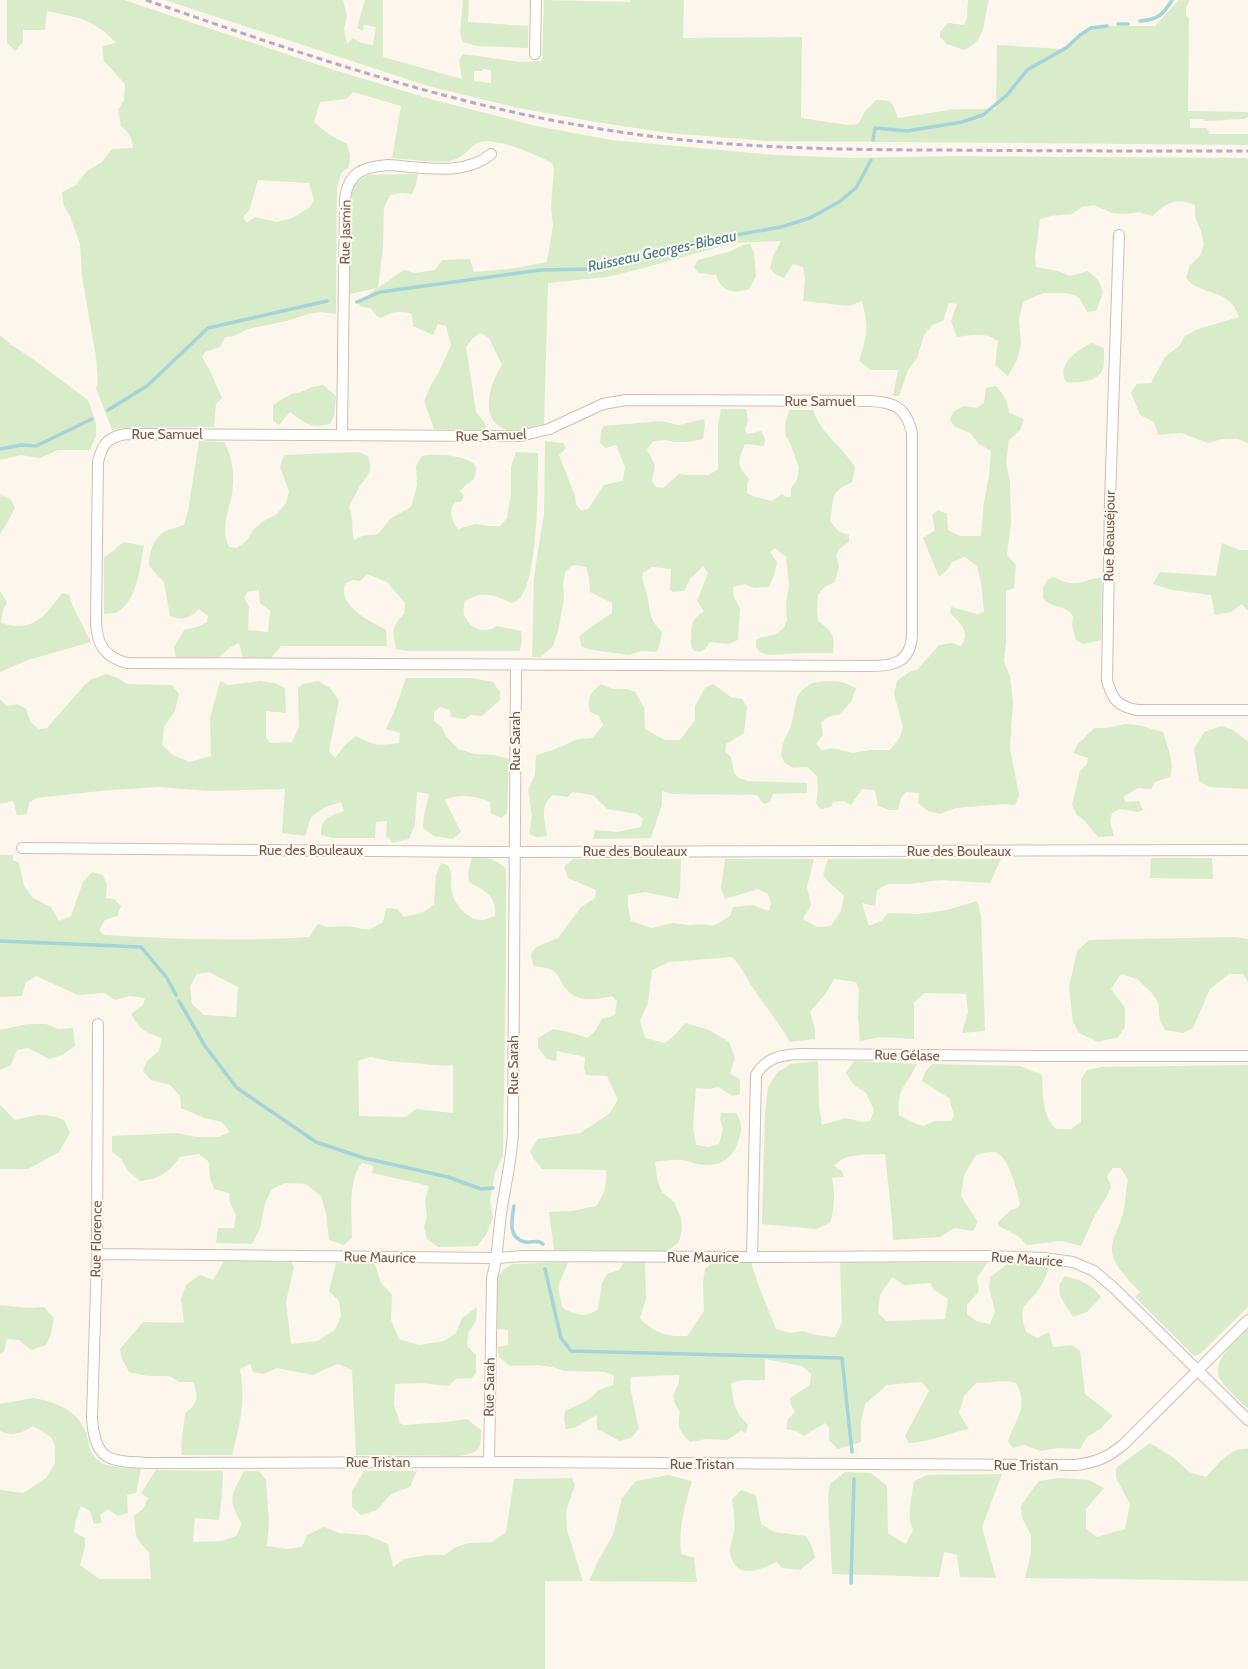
<svg xmlns="http://www.w3.org/2000/svg" width="1248" height="1669" font-family="Cabin,sans-serif">
<style>
.green{fill:#d8ecc9;fill-rule:evenodd}
.lines{fill:none;stroke-linecap:round;stroke-linejoin:round}
.stream{stroke:#a5d3da;stroke-width:3.5}
.minor-casing{stroke:#d1beb0;stroke-width:12}
.minor{stroke:#fff;stroke-width:10}
.rail{stroke:#b9a8c9;stroke-width:3;stroke-dasharray:6 4;stroke-linecap:butt}
.labels{text-anchor:middle;stroke-width:4;stroke-linejoin:round;paint-order:stroke}
.street-label{font-size:14px;fill:#7a5c4d;stroke:#fffaf3}
.water-label{font-size:15px;font-style:italic;fill:#437c86;stroke:#fffaf3}
</style>
<rect width="100%" height="100%" fill="#fdf6ec"/>
<path class="green" d="M7,0H124L331,69L434,100L536,126L611,140L775,155L853,158L952,156L1248,158V443L1238,439H1222L1208,443L1181,433L1158,435L1154,422L1140,415L1131,392L1137,384L1151,383L1165,357L1179,346L1185,336L1198,329L1239,317C1230,287 1199,296 1186,278L1190,265L1200,256L1204,244L1201,231L1195,217V205C1175,197 1168,202 1152,216L1139,212L1127,214L1112,213L1094,205L1082,207L1072,214L1051,216L1040,219L1035,257L1036,267L1058,271L1070,276L1088,271L1099,281L1103,293L1096,311L1087,312L1080,299L1075,295L1065,293H1043L1023,302L1019,320L1021,345L1017,360L1008,376L995,365L998,341C984,332 973,335 957,337L951,321L957,304L949,303L943,321L932,325L924,335L917,358L908,370L899,396H893L898,370H871L859,361C867,336 869,328 862,301L849,306L803,301L805,280L803,267L793,264L784,278L775,274L770,268L773,256L781,241L733,243L640,269L607,277L548,283L544,424C532,425 520,433 508,430C477,422 490,383 502,365L489,338L480,333L473,338L466,347L476,412L484,422L487,430L434,429L424,401L432,383L439,372L451,345L446,326L438,324L433,335L413,326L412,314C399,310 394,311 381,318L377,316L370,308L361,307L358,303L377,288L350,294V211L352,192L357,181L367,175L418,174L416,185L412,194L401,193L390,195L384,207L383,247L378,288L404,270L415,273L435,270L442,260L470,259L474,272L509,269L547,262L553,225L551,206L554,169L552,163C539,155 491,135 477,143C469,148 463,158 453,160C439,164 407,159 392,158L401,106L353,92L346,99L320,102L314,122L330,135L347,144L350,155L349,167L341,173L337,188L336,314L321,312L308,314L287,321L248,329L234,336L225,337L220,347L205,352L202,357L209,369L222,398L216,404L214,427L120,428L112,430L96,388L98,384L96,357L82,276L80,244L70,216L64,206L62,192L76,185L87,171L102,162L112,149L133,148C132,137 129,133 121,126L118,110L124,100L125,84L104,61L102,46L116,43C93,18 78,18 47,11L45,30H23V42L15,51L7,43ZM258,180L309,183L314,200L309,208L292,218L277,222L255,217L247,223L243,217L249,211Z
M165,0H343L347,16L344,29L347,44L353,38L361,43L373,45L376,27L364,25L363,31L357,28L365,0H383V57L462,79L459,60L463,54L520,62L542,61L544,0L630,2L631,0H684L683,38L802,37L801,118L848,125L858,124L866,110L876,100C894,100 892,102 898,118L955,109H996L997,45L1063,49L1091,26H1155L1179,0H1190L1186,7V15L1189,19L1188,111L1248,112V117L1244,119L1205,121L1204,119H1190V128H1207L1209,134H1248V145L767,141L668,133L590,121L518,108L428,86ZM483,69L491,70V83L474,81V71H482Z
M463,0H469L468,22L528,26V48L477,46L463,42L460,33Z
M968,0H989C983,21 987,40 964,50L947,44L940,37V32L948,23L964,25L967,18Z
M750,244L754,253L756,276L749,289C734,294 721,292 716,275L698,273L694,267L698,260L732,251L742,245Z
M0,335L10,344L33,359L88,400L96,423V436L90,450H58L40,458L21,455L0,460Z
M1091,343L1104,348C1104,355 1105,365 1102,371C1097,382 1077,383 1066,382C1056,364 1077,351 1091,343Z
M323,385L336,396L334,416L330,424C310,429 305,423 290,412L279,425L273,421V405L291,394L301,392L312,387Z
M996,386C1004,395 1008,401 1009,413L1024,419L1020,430L1009,440L1006,463L1010,482L1011,523L1007,555L1016,565L1014,588L1006,591V642L1004,661L1010,677L1013,701L1010,748L1019,795L1015,805L1004,804L956,808L940,814L928,811L918,803L919,793L906,792L901,798L898,810H890L878,806L875,790L862,789L851,805L843,801L833,802L831,807L821,809L816,804L818,789L817,776L807,767L793,768L784,762L781,755L783,743L791,726L797,697L802,690L812,683L826,681L842,682L856,688L851,702L840,714L828,717L821,723L823,735L816,744L822,750L832,748L853,753L870,750H890L900,737L903,727L894,694L897,681L909,672L918,669L939,645L952,643L961,646C971,631 960,623 950,613L951,607L978,614L984,612L981,583L977,566L965,557L952,562L947,570L939,577L923,538L935,530L932,515L938,510L947,514L948,530L960,536H981L984,501L989,476L991,451L979,444L970,433L955,427L950,420L953,412L963,406L977,408L984,403L986,388Z
M721,409H746L748,421L745,430L747,434L761,431L765,439L764,446L745,444C738,460 736,465 749,479L747,485V493L755,497L772,501L782,494L786,497H791V488L797,480L799,468L791,445L786,436L785,425L789,410H813C821,434 842,446 855,467L852,482C828,493 835,498 830,521L838,531L849,535V542L839,549L836,555L839,566L835,582L826,586L818,594L817,609L818,621C833,632 835,635 833,653H801L769,655L760,652L756,647V639L776,634L784,628L787,620L786,604L789,584L786,557L775,548L770,552L777,562L774,575L769,587L754,588L745,584L733,587L734,598L740,608L738,640L729,644L710,642C705,650 702,654 693,650C690,645 691,641 691,635C692,621 693,619 704,611L697,601L708,573L703,566L690,579L684,591L673,592L670,590L671,569L652,567L643,573C641,583 645,585 647,594C651,611 648,619 662,632L660,643L657,652L641,651L629,655L593,650L582,647L579,637L588,629L612,613V603L590,592L589,577L586,567L573,565L565,572L563,585L564,598L558,631L553,646L541,657H532L534,576L544,514L545,441L563,443L566,448L559,455L575,496L576,504L581,510L588,509L604,485L623,481L625,467L616,445L606,448L600,443L601,431L604,426L662,421L679,425L704,419L705,425L703,439L688,442H674L666,440L653,441L647,450L655,465L652,481L656,487L663,488L679,474L685,475H709L718,469V425Z
M199,441L224,442C234,459 235,479 231,499C227,516 221,530 229,547L237,548L247,540L253,530L262,522L277,514L286,503L289,491L280,467L284,455L358,452L368,456C374,471 367,476 359,487C356,494 352,501 349,507C354,518 351,529 354,540L362,536L378,534L390,519L411,507L417,485L416,466L422,456C432,453 466,455 474,464C478,467 475,475 474,479L465,486L460,491L464,496L461,502H455C448,511 452,521 458,529L476,524L488,526H500L507,518L511,494V467L516,452L538,453C538,483 538,578 520,598C518,601 515,601 512,603C494,595 483,590 465,601C464,605 463,610 464,614C469,629 484,635 497,626L521,631L522,638L520,651H408L396,649C392,633 392,625 404,614L405,603L387,582L367,574L360,581L353,580L346,583C345,586 343,590 344,593C347,611 372,622 386,630L387,646H281L271,658H243L239,643L231,647L218,658H176L174,647L184,630L197,627L207,622L208,616L199,609C190,618 183,621 170,616L164,582L149,566C149,552 154,535 168,530C173,528 179,527 184,525L188,511ZM259,590L260,603L270,611L268,632L248,630L249,607L244,598L247,592Z
M0,495L10,499L15,507L9,520L0,534Z
M124,542L144,546C140,566 138,598 119,611C115,614 108,613 104,614V557C112,553 116,547 124,542Z
M1222,543L1239,550H1248V611L1242,604L1231,612L1215,615L1211,595L1172,590L1153,584L1160,572L1216,576Z
M1054,577C1075,589 1080,581 1102,577L1101,640L1083,644L1076,640L1072,626L1073,616C1064,603 1052,610 1043,598V588L1048,579Z
M0,591L7,602L3,610L1,623C32,633 45,617 62,593L69,595L74,609L91,642L28,660L0,672Z
M106,674L118,678L127,684L172,685L179,694L175,711L164,727L162,745L173,755L190,762L211,756L210,718L220,681L229,685L260,681L275,683L285,688L286,713L266,711V737L270,743L292,742L299,727L298,688L303,684L318,681L330,688L339,700L329,751L335,758L345,745L356,736C374,746 379,746 399,743L400,733L386,729L394,712L406,678H472L493,682L500,692V700L482,716L471,715L465,719L451,717L450,710L440,707L434,712V721L442,728L447,737L458,749L475,754L495,755L509,759L507,813L501,818L491,813L490,802C478,796 457,793 445,800L461,832L453,839L434,836L423,828L424,816L429,794L417,792L415,824L409,839L393,843L386,836L387,821L376,822L375,838H333L321,835C321,817 330,816 344,811L341,802L325,807L311,817L305,836L282,833L285,789L209,791L159,787L110,790L36,798L29,803L27,814L17,815L13,801L0,804V699L7,706L17,704L26,709L31,723L39,729L47,728L82,688L90,680Z
M601,684L613,689H627L635,692L644,707L645,729L665,740H680L695,720V706L705,688L713,684L731,697L742,699L747,707L744,733L726,744L725,752L731,757L734,773L739,778L748,781L807,783V793L773,794L770,802L764,804L757,795L673,794L662,791V804L651,838L593,839L595,830L617,832L641,827L643,819L637,814L607,809L593,795L572,792L568,797L553,795C539,806 545,821 547,836L536,837L529,834L532,815L528,790L535,775L536,755L553,750L578,739L593,738L603,725L599,716L590,712C587,697 590,693 601,684Z
M1125,724L1138,725L1163,732C1167,746 1175,763 1170,777L1155,782L1151,789L1138,788L1124,796L1125,802L1139,801L1143,810L1138,812L1120,809L1112,813L1110,822L1114,836L1098,837L1084,820L1077,815L1072,805L1080,771L1087,764L1088,758L1073,753L1078,744L1094,728H1107Z
M1221,726L1233,730L1248,742V789L1209,787L1199,781L1194,749L1204,732Z
M0,855H13V860L19,863L24,886L33,898L51,907L59,921L71,916L83,882L92,872L103,875L107,885L106,898L114,899L121,906L117,916L105,920L99,930L104,935C172,939 241,942 309,937L318,924L327,927L347,926L369,930L383,922L386,908L397,909L404,917L424,912L434,904L436,875L441,863L448,865C454,878 449,881 452,892C455,905 468,921 483,920C487,919 491,917 495,916C497,896 485,891 469,882L468,873L472,857C488,858 495,858 506,869V954L503,1156L495,1173L490,1199L493,1218L486,1235L477,1246L438,1247L427,1239L424,1227L427,1216L425,1201L429,1186L372,1173L373,1166L362,1163C347,1181 352,1216 352,1238L344,1245L329,1240L326,1213L321,1196L306,1184L285,1183L272,1189L265,1203L260,1229L252,1244L216,1243L218,1228H234L236,1215L230,1203L229,1193L214,1189L210,1178L209,1162L199,1154L180,1157C167,1174 161,1178 140,1181L128,1171L121,1159L112,1152V1136L176,1133L197,1137H218L230,1132L222,1122L204,1118L181,1108L180,1096L170,1085L151,1080L143,1071L147,1061L159,1051L162,1038C144,1032 141,1031 131,1014L143,1005L145,998L130,996L115,1000L104,993L78,995L36,976L26,982L22,996L0,997ZM209,972L238,987L236,1017L204,1015L192,1004L190,986L197,974ZM370,1057L390,1061L446,1066L453,1065V1113L416,1109L406,1117L359,1116L358,1061Z
M1151,858H1212L1213,879L1150,878Z
M573,859H681L680,891L678,899L645,892L628,895V907L631,921L652,928L672,923L689,925L702,924L713,926L730,916L733,907L753,905L769,911L771,903L768,894L758,889L725,899L721,888L725,859H814L807,887L811,905L803,919L817,927L831,926L841,911L844,896C837,888 827,883 823,874L828,859H1001L990,883L941,880L909,884H888L877,890L875,906L862,903L869,926L881,921L888,913L918,914L947,910L977,901L981,916L985,1031L962,1033L968,1012L966,994L925,993L914,1002V1039L880,1037L860,1041L858,1017L859,990L856,982L834,979L826,993L810,1012L815,1029V1039L790,1042C779,1023 765,1006 753,988C746,977 741,966 732,957L669,962L652,970L648,1003L640,1021L645,1038L665,1043L676,1034L685,1023L709,1030L729,1042L735,1058L730,1074L740,1079V1094L733,1096L718,1087L710,1089L696,1088L693,1127L696,1145L708,1147L719,1144L723,1129L720,1119L721,1113H736C743,1124 742,1130 738,1142C732,1161 716,1168 697,1164C692,1163 687,1160 682,1160C674,1159 663,1161 655,1162L657,1179L662,1192L674,1202L681,1218L682,1229L679,1242L668,1251L554,1250L549,1212L572,1211L596,1206C605,1194 607,1185 606,1170L542,1169L534,1159L530,1151L538,1139L580,1133L609,1114L618,1100L607,1076L586,1075L584,1068L585,1057L557,1051L556,1061L547,1059L538,1048V1038L553,1029L572,1033L588,1038L595,1031L602,1019L615,1015L617,1001L612,996C595,1000 578,1003 566,989C562,985 560,977 556,973C551,967 540,968 533,965L531,954L536,947L558,938L581,907L595,898L596,890L568,878L564,867Z
M1234,937L1248,939V982L1243,974H1229L1210,989L1193,1028L1183,1033L1165,1030L1160,1021L1158,1002L1150,991L1137,979L1121,974L1111,989L1125,1008V1027L1118,1037L1098,1042L1079,1033L1073,1022L1069,987L1077,951L1089,940Z
M28,1024H46L58,1029L73,1028L75,1046L62,1055L49,1059L28,1048L17,1050L11,1065L0,1070V1030Z
M818,1061L819,1107L822,1125L846,1118L863,1122L870,1121L874,1110L866,1093L854,1085L846,1073L854,1061L917,1064C907,1086 896,1088 899,1115L911,1122L923,1126L935,1121H951L954,1115L949,1098L922,1081L925,1072L932,1064L1020,1066L1042,1075C1043,1094 1042,1116 1056,1129H1071L1081,1122V1080L1087,1070L1102,1067L1248,1065V1307L1200,1354L1194,1356L1135,1297L1140,1292C1130,1282 1114,1266 1112,1252C1110,1242 1121,1223 1123,1213C1126,1202 1125,1191 1128,1180L1121,1168H1113L1107,1176L1111,1186L1107,1196L1095,1215L1081,1246L1062,1241L1027,1245L1018,1236L999,1226L998,1222L1011,1210L1019,1207L1020,1202C1016,1189 1009,1156 995,1152C990,1151 981,1154 976,1155L964,1175L961,1196L978,1222L973,1231L954,1228L940,1237L893,1240L892,1220L885,1154C868,1155 846,1152 834,1166L842,1171L844,1177L832,1178C835,1195 835,1206 830,1223L816,1229L762,1224L765,1111L768,1087L777,1073L790,1064Z
M0,1105L15,1120C35,1115 44,1112 64,1120L70,1133L59,1152L28,1169H0Z
M224,1261L291,1262L294,1267L286,1302L291,1344L317,1341L335,1330L341,1316L339,1301L329,1291L336,1263L375,1264L381,1283L392,1295L391,1320L399,1339L419,1345L444,1341L456,1333L462,1318L477,1307L476,1321L468,1333L467,1346L476,1355V1372L472,1378L456,1379L448,1386L421,1383L395,1384L394,1405L400,1423L404,1425L446,1422L467,1419L481,1430C481,1450 479,1453 459,1456L356,1455L352,1370L338,1364L325,1369L313,1375L277,1368L264,1374L253,1372L250,1364L240,1369C246,1403 240,1422 232,1455H182L181,1446L185,1414C198,1402 199,1399 193,1382H179L170,1376H148L129,1372L122,1359L120,1349L143,1322L184,1323L181,1299L186,1285L200,1275L213,1280Z
M568,1262L558,1287L562,1307C574,1315 585,1319 598,1309L602,1283L607,1274L619,1270L624,1262H645L646,1299L640,1318C653,1333 668,1337 687,1336L704,1311L703,1282L705,1269L713,1262H751L759,1287L776,1329L791,1333L802,1331L816,1335L835,1337L842,1322L840,1262L987,1263L977,1278L979,1291L967,1305V1314L976,1321L990,1324L995,1311L989,1288L990,1277L1009,1263L1050,1264C1047,1273 1044,1283 1038,1290C1023,1310 1018,1304 1026,1332L1038,1338L1049,1332L1053,1347L1072,1345L1080,1351L1085,1394L1113,1416L1100,1429L1087,1437L1080,1449L1058,1448L1041,1451L1024,1445L1013,1448L1008,1441C1016,1418 1029,1407 1016,1383C1003,1379 990,1383 976,1383L964,1396L959,1413L969,1429C949,1433 929,1442 909,1443L905,1436L929,1391L922,1382L887,1385L865,1404L861,1421V1442L838,1449L829,1440V1428L825,1423L804,1436L796,1431L786,1429L788,1419L795,1412L791,1405L790,1398L810,1385L811,1374L802,1366L765,1359V1380C750,1382 743,1377 731,1384C733,1403 735,1412 748,1425L746,1433L741,1431L727,1440L706,1439L690,1442C679,1431 677,1428 680,1412C665,1391 681,1392 679,1375L631,1377L630,1387L639,1429L631,1438L620,1441L597,1429V1415C587,1419 578,1429 566,1429L564,1419L565,1411L582,1403L592,1397L598,1390L613,1385L614,1376L605,1372L565,1371L552,1367L538,1365L510,1366L499,1357L497,1347L508,1345V1330L497,1329L498,1277L504,1269L513,1264ZM892,1277L904,1285L930,1283L934,1290L948,1299L945,1319L886,1321L878,1313L880,1295Z
M1065,1276C1081,1280 1091,1284 1101,1297L1087,1312L1073,1317L1060,1296L1059,1285Z
M0,1305L29,1308L44,1307L54,1318L51,1334L46,1345L31,1350L19,1340L7,1339L4,1351L0,1354Z
M1248,1329V1409C1239,1400 1227,1390 1220,1379C1210,1361 1237,1340 1248,1329Z
M33,1398C54,1402 74,1408 84,1428C91,1441 85,1450 99,1461C108,1468 130,1468 141,1469L136,1493L127,1495L128,1513L118,1516L108,1509L100,1515L102,1523L94,1524L90,1511L81,1506L76,1519L74,1532L85,1538V1547L80,1565L99,1579H151L149,1552C134,1538 136,1535 134,1516L143,1509L148,1498L141,1493L156,1470L223,1471L222,1494L219,1520L195,1518L193,1542L222,1541L236,1536L242,1524C227,1499 231,1495 244,1471H259L266,1480L269,1524L267,1546L286,1549L302,1547L307,1535L324,1527L339,1533L367,1535L388,1544L393,1567L404,1559L427,1555H445L456,1547L469,1543L492,1542L506,1532L514,1479L572,1478L575,1485L566,1511L567,1530L583,1581H545V1669H0V1490L23,1493L46,1478L55,1463V1446L51,1437L33,1426C22,1433 13,1437 0,1431V1404Z
M1150,1443L1174,1458L1189,1472L1206,1477C1218,1465 1230,1447 1248,1449V1581L1025,1578L1031,1553V1535L1022,1518L1021,1506L1032,1490L1039,1481L1058,1478L1089,1480L1104,1488L1086,1509V1529L1097,1537L1125,1529L1130,1504L1116,1478V1468Z
M364,1471H417L410,1487L391,1494L377,1510L361,1515L352,1507V1491Z
M845,1472L871,1473L887,1486L888,1533L906,1544L913,1530C906,1517 912,1496 914,1481L927,1475L1002,1474L982,1527L996,1578L960,1577L957,1555L944,1552L939,1577L832,1574L828,1496L830,1484Z
M669,1475L692,1481C685,1505 678,1528 681,1554L694,1558L697,1582L589,1581L598,1561L613,1535L622,1498L636,1481Z
M741,1490L756,1495L761,1524L774,1532L806,1536L812,1547L815,1558L800,1570L782,1568L777,1562C759,1570 736,1581 730,1553C729,1547 733,1538 734,1531C735,1521 734,1511 732,1500Z"/>
<g class="lines">
<path class="stream" d="M1140,21C1157,20 1163,15 1172,0
M1118,24H1128
M873,140L875,128L907,131L962,122L983,115L1007,95L1027,70L1066,48L1080,35L1091,28L1107,26
M357,302L380,292L541,270L592,269L669,247L781,227L810,218L839,202L856,188L871,160
M108,410L147,386L208,328L327,301
M0,449L22,445L36,446L92,419
M0,941L141,947L167,978L176,995
M179,1001L205,1046L237,1088L316,1142L364,1158L448,1177L481,1189L493,1188
M514,1206C512,1219 507,1238 525,1242C533,1243 537,1239 543,1244
M545,1269L561,1338L571,1351L842,1358L852,1452
M851,1583L854,1479"/>
<g class="minor-casing">
<path id="minor" d="M535,54L536,0
M1119,235L1110,500L1107,681C1113,700 1117,706 1137,710H1248
M626,400L869,401C894,402 906,407 912,433V636C910,663 893,666 871,666L127,663C104,657 97,644 96,622L98,462C102,444 108,437 126,434L520,436L549,429L603,404Z
M342,435L345,199C348,172 363,167 388,165C421,167 464,177 491,154
M22,848L492,852L1248,850
M98,1024L97,1254L92,1418C95,1462 110,1461 148,1463L489,1462L1076,1465C1097,1462 1107,1458 1124,1444L1248,1320
M97,1254L497,1258L523,1256L752,1257L988,1256L1044,1258L1073,1262L1094,1271L1115,1289L1248,1420
M752,1257L756,1075C766,1058 780,1055 799,1054L1035,1056H1248
M489,1462L492,1278C498,1257 498,1235 501,1214C505,1186 512,1159 513,1131L516,665"/>
</g>
<use href="#minor" class="minor"/>
<path class="rail" d="M146,0C293,51 442,103 595,128C713,148 831,150 949,150C1049,151 1148,151 1248,151"/>
</g>
<g class="labels">
<g class="street-label">
<text transform="translate(345 232) rotate(-89)" y="5">Rue Jasmin</text>
<text x="820" y="406">Rue Samuel</text>
<text x="167" y="439">Rue Samuel</text>
<text transform="translate(491 435) rotate(-2)" y="5">Rue Samuel</text>
<text transform="translate(1109 536) rotate(-89)" y="5">Rue Beauséjour</text>
<text transform="translate(515 741) rotate(-90)" y="5">Rue Sarah</text>
<text x="311" y="855">Rue des Bouleaux</text>
<text x="635" y="856">Rue des Bouleaux</text>
<text x="959" y="856">Rue des Bouleaux</text>
<text transform="translate(907 1055) rotate(1)" y="5">Rue Gélase</text>
<text transform="translate(513 1065) rotate(-90)" y="5">Rue Sarah</text>
<text transform="translate(96 1239) rotate(-89)" y="5">Rue Florence</text>
<text transform="translate(380 1257) rotate(1)" y="5">Rue Maurice</text>
<text x="703" y="1262">Rue Maurice</text>
<text transform="translate(1027 1259) rotate(4)" y="5">Rue Maurice</text>
<text transform="translate(489 1387) rotate(-89)" y="5">Rue Sarah</text>
<text x="378" y="1467">Rue Tristan</text>
<text x="702" y="1469">Rue Tristan</text>
<text x="1026" y="1470">Rue Tristan</text>
</g>
<g class="water-label">
<text transform="translate(662 251) rotate(-12)" y="5">Ruisseau Georges-Bibeau</text>
</g>
</g>
</svg>
